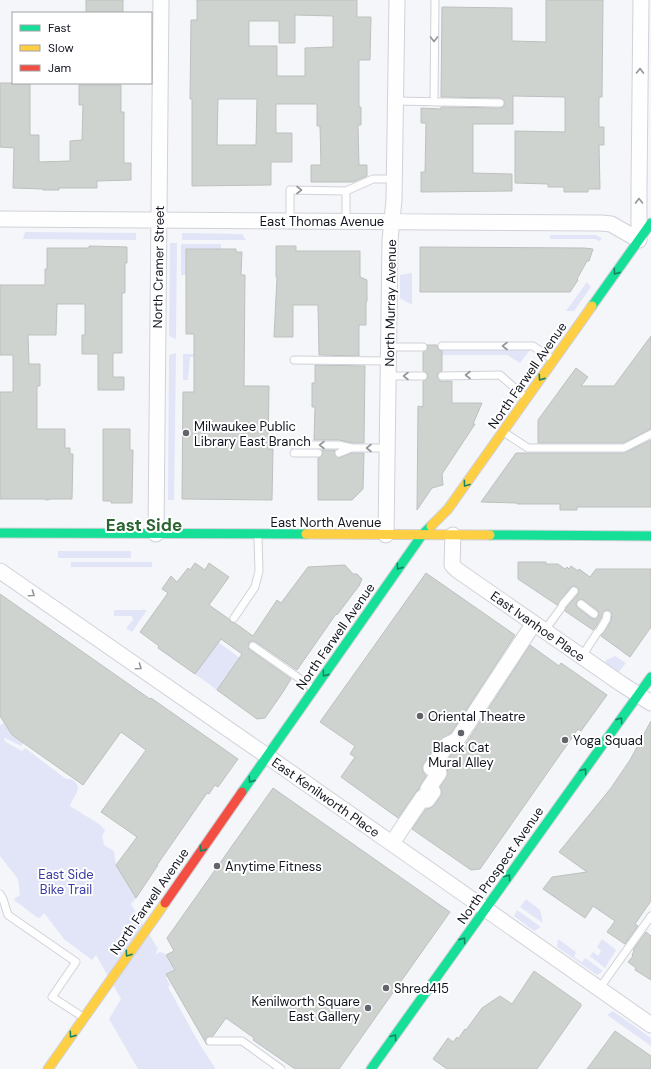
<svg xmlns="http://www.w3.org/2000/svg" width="651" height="1069" font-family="'DM Sans',sans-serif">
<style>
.green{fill:#e1e5f7}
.building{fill:#ced3d0;stroke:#bcc1be;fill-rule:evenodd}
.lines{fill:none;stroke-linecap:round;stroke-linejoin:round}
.lane-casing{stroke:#d0d2d9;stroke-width:9}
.street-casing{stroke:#d0d2d9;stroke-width:17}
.fast-casing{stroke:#d0d2d9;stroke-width:11}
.slow-casing{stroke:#d0d2d9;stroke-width:11}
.jam-casing{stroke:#d0d2d9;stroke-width:11}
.lane{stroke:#fefefe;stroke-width:7}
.street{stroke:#fefefe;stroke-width:15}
.fast{stroke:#16e098;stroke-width:9}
.slow{stroke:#ffcf43;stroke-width:9}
.jam{stroke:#f24e42;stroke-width:9}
.oneway{stroke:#94959a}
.oneway2{stroke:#158562}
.poi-dot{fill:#62646c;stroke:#fff;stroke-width:1.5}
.labels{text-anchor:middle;stroke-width:4;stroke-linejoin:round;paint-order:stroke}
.street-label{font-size:13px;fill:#131520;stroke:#fff}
.poi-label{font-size:13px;fill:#131520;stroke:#fff;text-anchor:start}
.park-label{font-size:13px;fill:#393da2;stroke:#fff}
.district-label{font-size:17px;font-weight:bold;fill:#2c6532;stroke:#fff}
</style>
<rect width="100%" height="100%" fill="#f5f6f9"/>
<path class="green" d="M25,232L136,233V240L23,239Z
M182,233L242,234L246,240H182Z
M550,235H595L602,238L600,241L595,239H550Z
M170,243H177L176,339L169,336Z
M181,244H221V249H186V275H181Z
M412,273V305L400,298V275Z
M587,282L591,287L574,311H566Z
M442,350H530L520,363L507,355H442Z
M176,353L174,500H168L169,355Z
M183,354H196V357H190L188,380H183Z
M58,551H131V558H58Z
M71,562H152V567H71Z
M114,610H147L132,632L126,628L133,620L132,616H114Z
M218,642L240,658L217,690L195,674Z
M615,656L626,663L618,673L605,663L606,660Z
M4,723L12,736L23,743L21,746L5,738L4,739L6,742L22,751L25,748L66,779C70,779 72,779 75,782C83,789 72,798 70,806L99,824L105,830L102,836L104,845L114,851L116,865L136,898L131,904L158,949L156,952L157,954L160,952L164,953L170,963L178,959L182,966L166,974L168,977H166L170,985L168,987L200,1045L215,1068L214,1069H138L109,1019L121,999L96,955L92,960L64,939L44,913L41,917L38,918L14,900L15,898L20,895L18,879L0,856V725Z
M526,899L540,910L543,923L520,907Z
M517,910L541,927L534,931L514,916Z
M558,939L576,952L574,957L582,962L585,958L603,971L597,975L557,947Z
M602,939L616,950L605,968L590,956L593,952L598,956L601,951L597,947Z
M613,1011L651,1038V1046L607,1015Z"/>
<path class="building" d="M86,0H123V13H86Z
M197,0H357V17H371L370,60H359V107H361V125H358L359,165H367V176L353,182H311V165H321L320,126H317V104H276V133H292V162H271V185L192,186V99H190L191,20H197ZM295,15L333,16V47L305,48V76H277V46H249V21H279V43H295ZM218,99H257L256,145H217Z
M546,0H603L602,97H599V127H604V145H599L600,189H588V192H564V187H548V184L515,183V131L565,132V97L513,96V124H473V173L512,174V191L421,192V172H425L426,123H421V108L441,109V107L500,108L503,107L505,103L504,100L500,98L441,97L442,7L512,8V41L546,42Z
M0,83H30V135H39V162L70,161V141L82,140L83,105H79V85H121V112H124V163H131V180L97,181V188H59V190H43V189L13,188L14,148L0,147Z
M89,246L127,247V263H125V293H122V353H113V377H124V390H98V354H82V335H85V304H57L56,335H28L29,364H40V386H37V429H65V448H70V454H73L72,499H51L47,500L44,499H0V392H13V355H0V285H45V269H47V248H89Z
M276,246H296V251H360V277L367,280V301L366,303V325H359V356L319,355L318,305H293V337H274L277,277H276Z
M420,247L585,248L593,249L589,261H587L577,279L578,280L570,292H420Z
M186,249H236V252H242L241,275H245L244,386H269L268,449H273L272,500L182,499L183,392H194V334H186Z
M651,336V429L623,443H538V420L576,368L588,377L581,386H614Z
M427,345H437L438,349L442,351V371L438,373L437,376L440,381H452V403H482L473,424H475L442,474L443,485L432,488L417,510L418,406L423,407V381L427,379L428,376L427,373L423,371V352L427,349Z
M315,365L365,366L364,443H352L339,440H314L315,407H312V383H315Z
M103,429H130V450H133L132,503H111V501H103Z
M651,440V507H577V510H560V504H517V503L481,502L516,453H624Z
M322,450H335V455L339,458L352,453H364L363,489L352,500H318V458L322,455Z
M518,562H546V564H558L565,569L567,567L569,569L571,566L578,571L579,569L590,577L596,569H651V627L630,657L601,636L611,621L612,614L610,611L608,610L604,611L601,618L595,628L593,630L565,611L566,608L578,594L579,590L577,587L574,586L570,588L557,605L518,579ZM582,599L597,610L599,614L598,617L594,619L591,618L578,608L576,604L577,601Z
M195,563L205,570L209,563L229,577L209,605L229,619L231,622L235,623L253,636L277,600L281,603L308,567L345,565L353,574H357L362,579L359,586L358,587L337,615L336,614L297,670L256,642L251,641L249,643L248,648L250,650L291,679L283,692L265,718L257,719L217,690L242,654L221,639L195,674L158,648L159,646L140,632L168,593L162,589L171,576L177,582L188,568L190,570Z
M426,573L515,635L451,733L440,740L424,763L422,767L423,772L426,776L421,784L419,789L416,792L398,818L341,777L355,757L350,754L355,746L320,722Z
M0,594L150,699L151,698L238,759L218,787L215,785L209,794L207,793L157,865H158L136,898L116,865L137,837L101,812L146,750L121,732L83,785L12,735L0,716Z
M530,645L559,666L561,663L607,695L581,731L578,729L480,869L471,870L412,829L426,809L430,808L434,806L440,797L442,793L440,787L448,774L447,769L444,765L453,752L465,745Z
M651,721V901L635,924L638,926L625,944L607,932L615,921L593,906L585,918L543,889L552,877L587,872L559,852L611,788L630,760Z
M273,788L450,912L339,1069H295L253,1040L254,1038L226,1018L213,1036L208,1037L206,1038L205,1041L207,1045L166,974L175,970L166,955L174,951L167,938Z
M646,932L651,936V980L635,970L636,968L628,962L633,956L632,955L634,951L633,950Z
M534,971L581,1004V1006L537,1069H447L433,1059L448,1038L453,1042L457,1037L458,1039L465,1029L466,1030L482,1008L500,996L512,1004Z
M615,1031L651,1056V1069H587Z"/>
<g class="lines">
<g class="lane-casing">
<path id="lane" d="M396,101L500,103
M434,102L435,0
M290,221V190L346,191
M346,221V191L373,179H395
M442,346H533L552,359
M389,347H423
M294,360L389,361
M389,376H423
M442,376L500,375L525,397
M505,433L528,448H624L651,434
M294,445H339L351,448H388
M294,453H318
M339,453L351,448
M563,604L574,591
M581,604L594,614
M234,618L255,587L259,571L258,537
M545,630L561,608
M600,630L606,620L607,615
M253,646L313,688
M582,656L597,633
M0,894L3,899L8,915L76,962L52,997L83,1017
M599,989L651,916
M210,1041H242L281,1069"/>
</g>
<g class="street-casing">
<path id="street" d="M0,219L601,223L611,224L639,240V188L641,0
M156,534L161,0
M386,535L390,240L394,200L397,0
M453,535L452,565L457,570L620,683L651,703
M0,571L267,756L651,1025
M428,789L439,773L431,768L447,745L457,740L534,623
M392,843L423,797L427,800L433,792"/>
</g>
<g class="fast-casing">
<path id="fast" d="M592,306L651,223
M0,533L306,534
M490,535L651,536
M242,792L422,535L431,526
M371,1069L651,677"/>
</g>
<g class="slow-casing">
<path id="slow" d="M431,526L448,509L592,306
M306,534L490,535
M48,1069L165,903"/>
</g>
<g class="jam-casing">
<path id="jam" d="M165,903L242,792"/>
</g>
<use href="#lane" class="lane"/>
<use href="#street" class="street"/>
<use href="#fast" class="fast"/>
<use href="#slow" class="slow"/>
<use href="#jam" class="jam"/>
</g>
<defs><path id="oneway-chevron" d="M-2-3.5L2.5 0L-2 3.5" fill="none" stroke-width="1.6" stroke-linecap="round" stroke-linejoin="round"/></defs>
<g class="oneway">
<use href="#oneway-chevron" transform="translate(434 39) rotate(90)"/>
<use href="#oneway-chevron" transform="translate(640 71) rotate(-89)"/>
<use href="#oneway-chevron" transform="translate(299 190)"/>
<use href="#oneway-chevron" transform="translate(639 201) rotate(-91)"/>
<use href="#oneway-chevron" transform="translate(505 346) rotate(180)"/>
<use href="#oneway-chevron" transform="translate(468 375) rotate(180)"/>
<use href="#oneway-chevron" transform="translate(406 376) rotate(180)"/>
<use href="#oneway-chevron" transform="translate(322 445) rotate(-180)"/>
<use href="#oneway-chevron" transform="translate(369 448) rotate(180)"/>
<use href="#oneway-chevron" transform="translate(32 594) rotate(35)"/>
<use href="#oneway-chevron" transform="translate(139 667) rotate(35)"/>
</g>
<g class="oneway2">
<use href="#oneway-chevron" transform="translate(616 272) rotate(125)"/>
<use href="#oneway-chevron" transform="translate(541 378) rotate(125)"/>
<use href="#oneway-chevron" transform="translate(466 484) rotate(126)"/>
<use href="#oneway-chevron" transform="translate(399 567) rotate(125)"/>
<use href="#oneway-chevron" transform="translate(325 674) rotate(125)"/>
<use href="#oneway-chevron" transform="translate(620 720) rotate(-55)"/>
<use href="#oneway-chevron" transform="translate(584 771) rotate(-54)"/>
<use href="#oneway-chevron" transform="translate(251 780) rotate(125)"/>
<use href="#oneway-chevron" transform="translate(202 849) rotate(125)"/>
<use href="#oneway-chevron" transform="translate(508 877) rotate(-54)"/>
<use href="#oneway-chevron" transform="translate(463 940) rotate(-55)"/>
<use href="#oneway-chevron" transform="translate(128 954) rotate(125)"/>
<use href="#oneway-chevron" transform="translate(72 1035) rotate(125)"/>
<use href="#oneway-chevron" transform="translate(394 1037) rotate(-54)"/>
</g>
<g class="poi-dot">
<circle cx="186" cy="433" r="4"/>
<circle cx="420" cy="716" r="4"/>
<circle cx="461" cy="733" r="4"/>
<circle cx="565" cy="740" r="4"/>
<circle cx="217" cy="866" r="4"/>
<circle cx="386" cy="988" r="4"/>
<circle cx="368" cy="1008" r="4"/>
</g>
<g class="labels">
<g class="street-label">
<text x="322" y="226">East Thomas Avenue</text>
<text transform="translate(158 267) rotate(-89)" y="5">North Cramer Street</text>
<text transform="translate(390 303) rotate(-89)" y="5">North Murray Avenue</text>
<text transform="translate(527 375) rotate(-55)" y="5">North Farwell Avenue</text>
<text x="326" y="527">East North Avenue</text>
<text transform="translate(538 626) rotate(35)" y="5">East Ivanhoe Place</text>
<text transform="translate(335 636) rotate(-55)" y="5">North Farwell Avenue</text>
<text transform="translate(326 797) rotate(35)" y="5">East Kenilworth Place</text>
<text transform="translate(500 865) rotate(-55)" y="5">North Prospect Avenue</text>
<text transform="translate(149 901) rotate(-55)" y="5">North Farwell Avenue</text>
</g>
<g class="poi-label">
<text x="194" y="431">Milwaukee Public<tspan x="194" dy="15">Library East Branch</tspan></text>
<text x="428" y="721">Oriental Theatre</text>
<text x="573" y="745">Yoga Squad</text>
<text x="461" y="752" text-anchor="middle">Black Cat<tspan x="461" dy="15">Mural Alley</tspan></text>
<text x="225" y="871">Anytime Fitness</text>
<text x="394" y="993">Shred415</text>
<text x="360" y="1006" text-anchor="end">Kenilworth Square<tspan x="360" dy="15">East Gallery</tspan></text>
</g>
<g class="park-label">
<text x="66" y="879">East Side<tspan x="66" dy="15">Bike Trail</tspan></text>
</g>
<g class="district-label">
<text x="144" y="531">East Side</text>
</g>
</g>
<rect x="12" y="12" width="140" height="72" fill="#ffffff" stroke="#a1a1a6"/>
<rect x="20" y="25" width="20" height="6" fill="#16e098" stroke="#a1a1a6"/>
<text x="48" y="32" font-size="12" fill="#131520">Fast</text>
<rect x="20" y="45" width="20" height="6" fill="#ffcf43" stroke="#a1a1a6"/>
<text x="48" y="52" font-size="12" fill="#131520">Slow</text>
<rect x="20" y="65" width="20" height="6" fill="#f24e42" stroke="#a1a1a6"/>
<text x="48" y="72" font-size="12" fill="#131520">Jam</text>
</svg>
